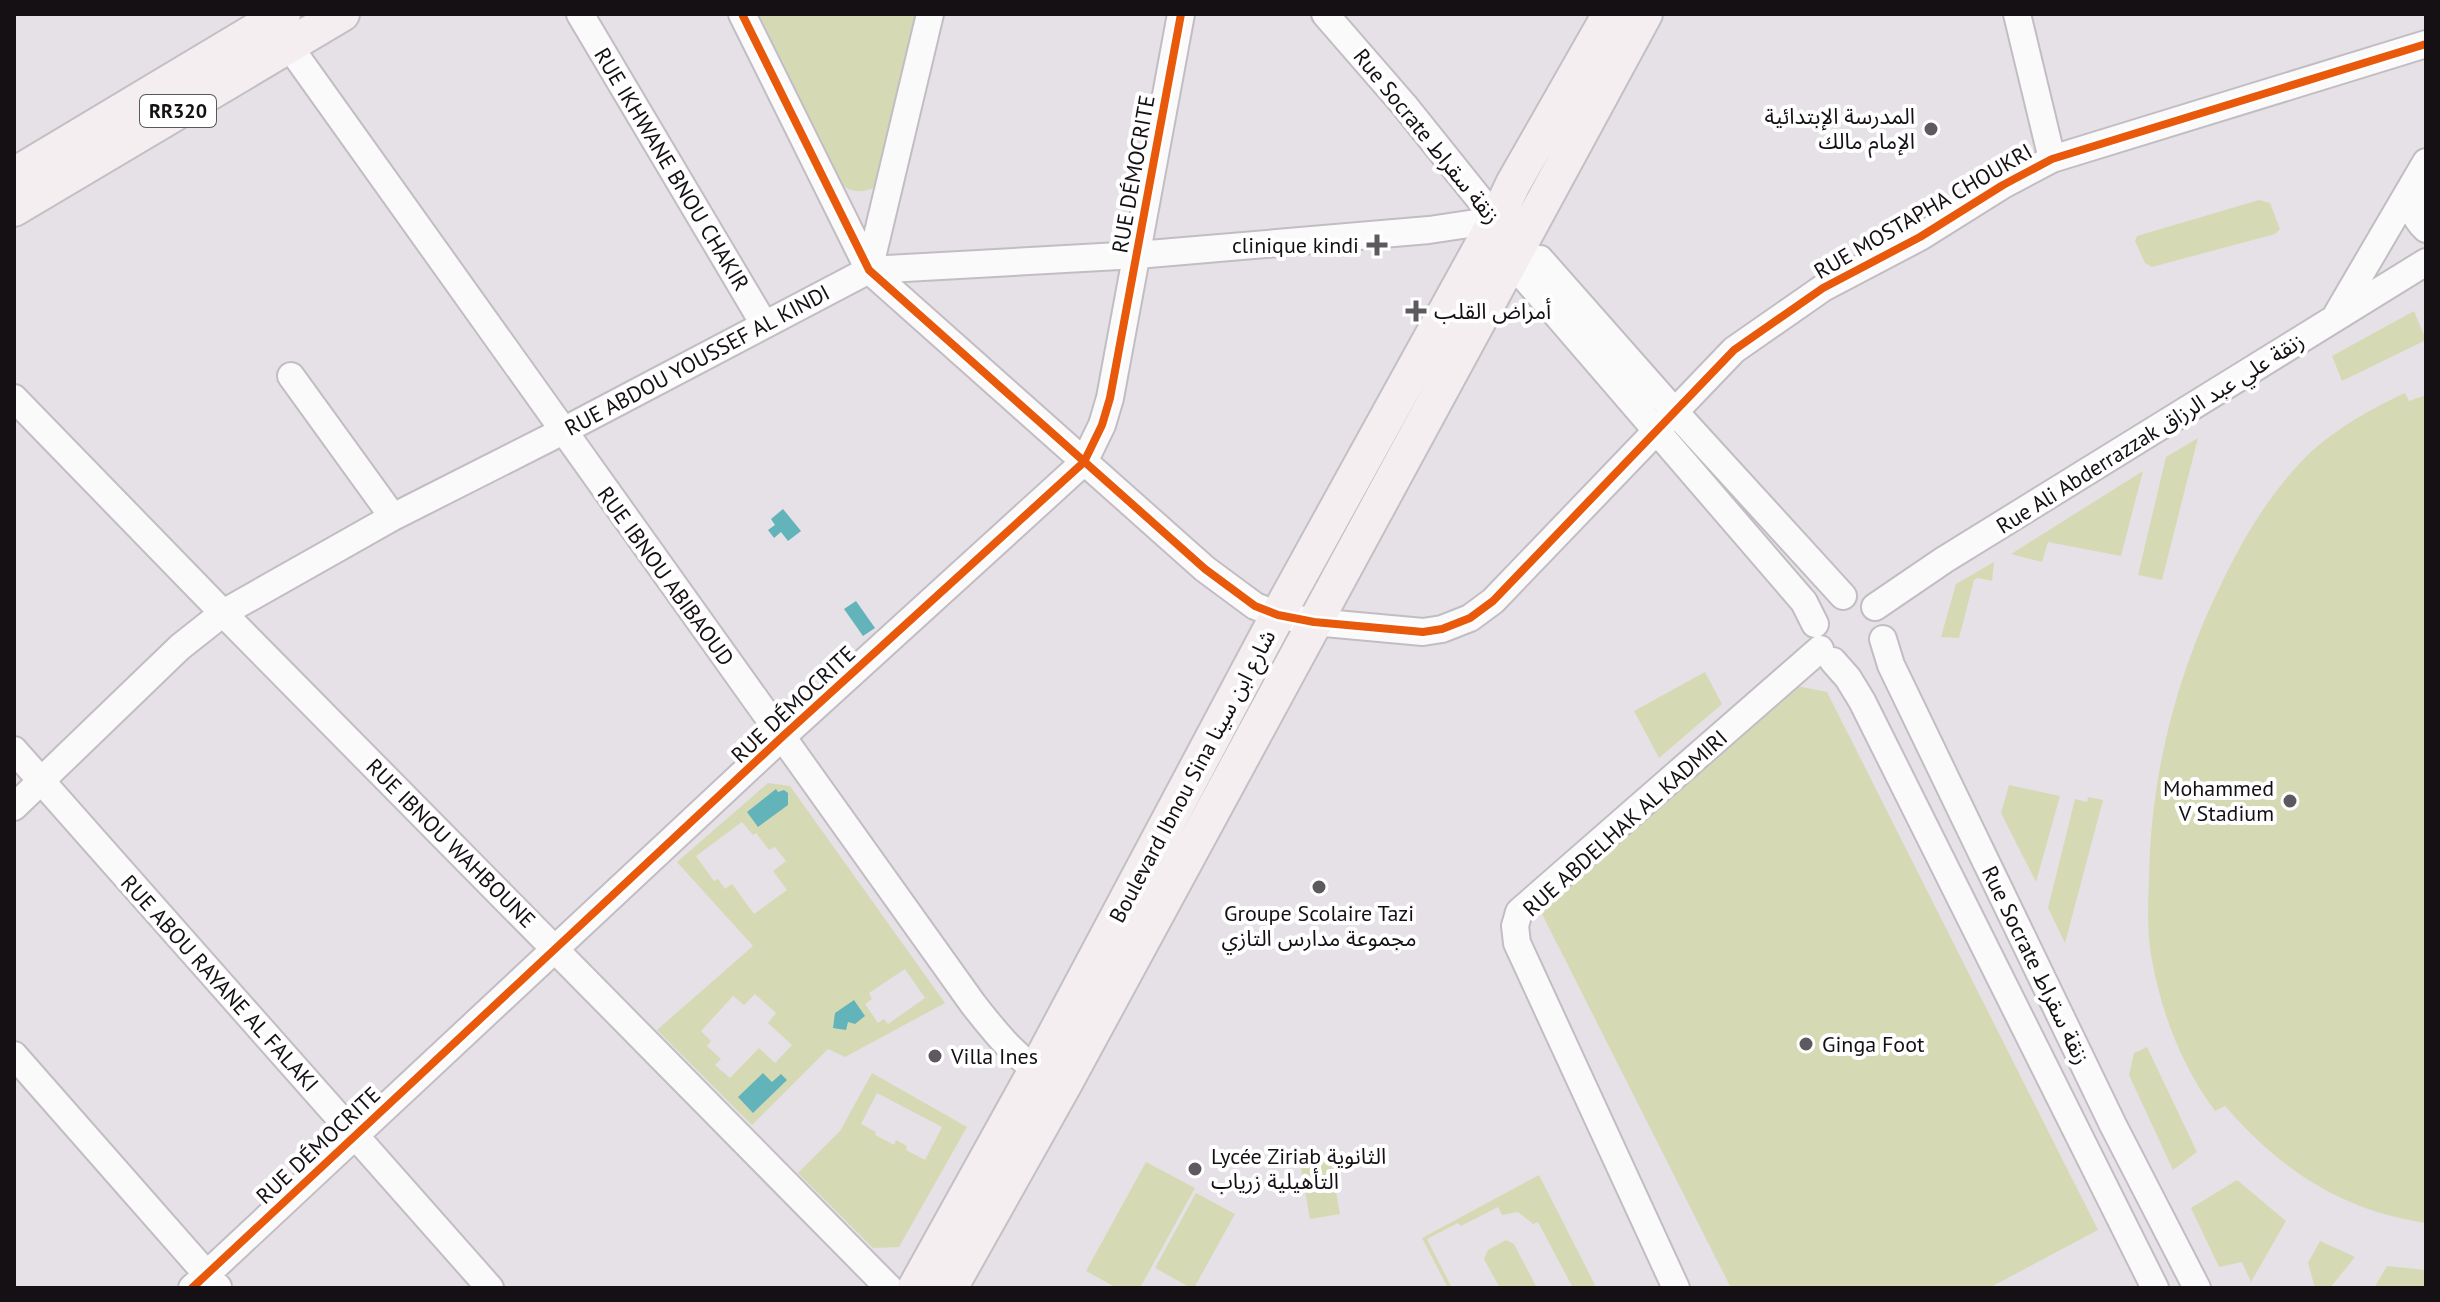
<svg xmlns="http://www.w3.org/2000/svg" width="2440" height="1302" font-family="'PT Sans','Noto Sans Arabic',sans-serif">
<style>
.green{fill:#d6dab4;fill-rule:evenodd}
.water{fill:#63b3ba}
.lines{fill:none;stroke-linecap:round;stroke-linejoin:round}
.minor-casing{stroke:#c2bdc3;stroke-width:30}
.major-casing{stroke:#c3c0c3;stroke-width:38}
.minor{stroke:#fbfafb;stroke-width:26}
.major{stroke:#f5eef0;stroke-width:34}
.cycleway-casing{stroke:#fff;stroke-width:13}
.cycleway{stroke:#e8590c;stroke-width:8}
.poi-dot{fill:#5e595e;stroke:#fff;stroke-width:3}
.labels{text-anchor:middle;stroke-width:8;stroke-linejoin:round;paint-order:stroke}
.shield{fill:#fff;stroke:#5a585a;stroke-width:2}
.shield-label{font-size:20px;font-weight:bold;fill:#141014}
.poi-label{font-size:22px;fill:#141014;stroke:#fff;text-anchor:start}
.street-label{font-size:22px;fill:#141014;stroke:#fff}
</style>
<rect width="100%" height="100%" fill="#e6e0e7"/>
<path class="green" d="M759,14H915L876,187C862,193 850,194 839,181Z
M2259,200L2270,203L2280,229L2275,234L2152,267L2145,263L2135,241L2137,236Z
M2414,311L2426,340L2342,381L2332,356Z
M2405,393L2409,401L2426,395V1223C2340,1210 2281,1170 2225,1106L2215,1111C2181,1065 2161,1012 2151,955C2147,930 2148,903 2149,877C2151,770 2178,669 2226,574C2246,534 2269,496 2300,463C2328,433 2368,410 2405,393Z
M2198,438L2162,580L2138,575L2166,457Z
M2143,471L2121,556L2048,542L2042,562L2011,554Z
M1994,562L1992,581L1978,578L1974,580L1959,638L1941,637L1956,584Z
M1705,672L1722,704L1659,758L1634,711Z
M1797,686L1827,692L2098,1230L1989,1288H1731L1540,910Z
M768,783L790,786L945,1003L845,1057L828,1049L752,1125L657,1030L753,946L677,862ZM742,822L753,835L756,833L769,850L775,847L786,861L773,871L787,890L754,914L732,884L725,889L718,879L714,881L696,856ZM905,969L925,998L888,1024L884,1019L878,1023L865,1004L872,999L869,993ZM755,994L776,1013L768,1023L792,1045L775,1063L759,1048L730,1078L715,1065L721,1059L707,1046L711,1041L701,1031L733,996L744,1005Z
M2009,785L2060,796L2036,882L2001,813Z
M2088,797L2103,800L2065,943L2048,908L2075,799L2087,802Z
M2147,1047L2197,1152L2173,1170L2129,1075L2134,1053Z
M872,1073L967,1127L899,1247L873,1248L798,1173L840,1131ZM877,1093L942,1127L925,1160L906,1150L907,1146L896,1140L894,1145L875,1135L876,1132L861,1124Z
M1330,1158L1340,1214L1310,1219L1300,1163Z
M1146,1162L1195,1188L1140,1288H1117L1086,1271Z
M1539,1175L1595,1285L1589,1288H1573L1538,1222L1533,1224L1518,1212L1502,1215L1498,1207L1461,1226L1458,1223L1427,1239L1452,1288H1448L1422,1238Z
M2237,1180L2286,1221L2251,1282L2242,1262L2219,1267L2191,1208Z
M1196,1193L1235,1214L1194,1288H1191L1155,1268Z
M1506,1240L1514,1244L1537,1288H1500L1484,1259L1488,1250Z
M2320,1241L2355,1257L2330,1288H2315L2308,1263Z
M2387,1266L2426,1270V1288H2374Z"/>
<path class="water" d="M783,509L801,531L788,541L781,532L774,538L768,530L775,525L771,519Z
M856,601L875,628L863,636L844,609Z
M776,789L778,792L784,790L788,793V805L758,827L747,812Z
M854,1000L865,1016L855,1024L848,1022L846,1030L833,1028L835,1013Z
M763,1073L772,1082L781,1074L787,1080L753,1113L738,1097Z"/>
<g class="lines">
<g class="minor-casing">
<path id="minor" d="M580,14L764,324
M742,14L869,270L1205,569L1255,606L1278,615L1314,622L1423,632L1442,629L1470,618L1493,601L1734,350L1823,288L1920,237L2003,185L2052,159L2426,44
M1325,14L1404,105L1518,247L1526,260L1525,278L1804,602L1815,624
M2017,14L2052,159
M289,46L973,1004C995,1032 1018,1062 1051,1078
M2412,188C2411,205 2413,217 2426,229
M1526,260L1540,259L1675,412L1843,596
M869,270L930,14
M2337,314L2426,162
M291,376L393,517
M14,398L223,613L889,1288
M1875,607L1944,560L2426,262
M1883,639L1891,665L2113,1125L2197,1288
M1833,661L1848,678L1862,701L2155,1288
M14,750L490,1288
M14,807L180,647L223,613L393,517L563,431L869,270L1137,255L1429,230L1496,220
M14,1055L218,1287
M192,1288L782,737L1084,462L1102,425L1110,398L1181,14
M1676,1288L1517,943L1515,926L1519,912L1820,649"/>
</g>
<g class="major-casing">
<path id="major" d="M14,175L283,14
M14,209L342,14
M915,1288L1036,1070L1278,615L1496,220L1513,184L1610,14
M950,1288L1064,1085L1645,14"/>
</g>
<use href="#minor" class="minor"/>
<use href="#major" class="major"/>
<g class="cycleway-casing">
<path id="cycleway" d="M742,14L869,270L1205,569L1255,606L1278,615L1314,622L1423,632L1442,629L1470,618L1493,601L1734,350L1823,288L1920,237L2003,185L2052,159L2426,44
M192,1288L782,737L1084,462L1102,425L1110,398L1181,14"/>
</g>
<use href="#cycleway" class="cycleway"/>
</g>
<g class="poi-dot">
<circle cx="1931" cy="129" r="8"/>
<path d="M1373 233h8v8h8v8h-8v8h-8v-8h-8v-8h8z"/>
<path d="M1412 299h8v8h8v8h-8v8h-8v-8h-8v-8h8z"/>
<circle cx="2290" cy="801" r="8"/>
<circle cx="1319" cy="887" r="8"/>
<circle cx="1806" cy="1044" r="8"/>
<circle cx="935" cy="1056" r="8"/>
<circle cx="1195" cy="1169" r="8"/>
</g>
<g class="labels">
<rect class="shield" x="140" y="95" width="76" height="32" rx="6"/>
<g class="shield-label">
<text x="178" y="118">RR320</text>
</g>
<g class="poi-label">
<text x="1915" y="124" text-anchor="end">المدرسة الإبتدائية<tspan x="1915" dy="25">الإمام مالك</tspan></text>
<text x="1359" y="253" text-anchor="end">clinique kindi</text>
<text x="1434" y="319">أمراض القلب</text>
<text x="2274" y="796" text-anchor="end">Mohammed<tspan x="2274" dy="25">V Stadium</tspan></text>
<text x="1319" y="921" text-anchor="middle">Groupe Scolaire Tazi<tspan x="1319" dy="25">مجموعة مدارس التازي</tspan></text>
<text x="1822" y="1052">Ginga Foot</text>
<text x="951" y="1064">Villa Ines</text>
<text x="1211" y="1164">Lycée Ziriab الثانوية<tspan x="1211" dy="25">التأهيلية زرياب</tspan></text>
</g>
<g class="street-label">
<text transform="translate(1427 136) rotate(51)" y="8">Rue Socrate زنقة سقراط</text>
<text transform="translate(672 169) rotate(59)" y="8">RUE IKHWANE BNOU CHAKIR</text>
<text transform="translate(1133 174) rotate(-80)" y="8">RUE DÉMOCRITE</text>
<text transform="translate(1923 211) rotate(-30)" y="8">RUE MOSTAPHA CHOUKRI</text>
<text transform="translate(697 360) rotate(-28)" y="8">RUE ABDOU YOUSSEF AL KINDI</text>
<text transform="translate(2150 433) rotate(-32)" y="8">Rue Ali Abderrazzak زنقة علي عبد الرزاق</text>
<text transform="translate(666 576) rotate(54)" y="8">RUE IBNOU ABIBAOUD</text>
<text transform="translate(793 704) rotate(-43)" y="8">RUE DÉMOCRITE</text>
<text transform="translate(1192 776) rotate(-62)" y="8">Boulevard Ibnou Sina شارع ابن سينا</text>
<text transform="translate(1625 823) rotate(-42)" y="8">RUE ABDELHAK AL KADMIRI</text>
<text transform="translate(451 843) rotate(45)" y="8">RUE IBNOU WAHBOUNE</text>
<text transform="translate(2036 965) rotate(64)" y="8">Rue Socrate زنقة سقراط</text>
<text transform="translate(220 983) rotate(48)" y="8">RUE ABOU RAYANE AL FALAKI</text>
<text transform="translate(318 1145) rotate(-43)" y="8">RUE DÉMOCRITE</text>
</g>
</g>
<rect width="2440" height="1302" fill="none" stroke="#141014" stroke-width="32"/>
</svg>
